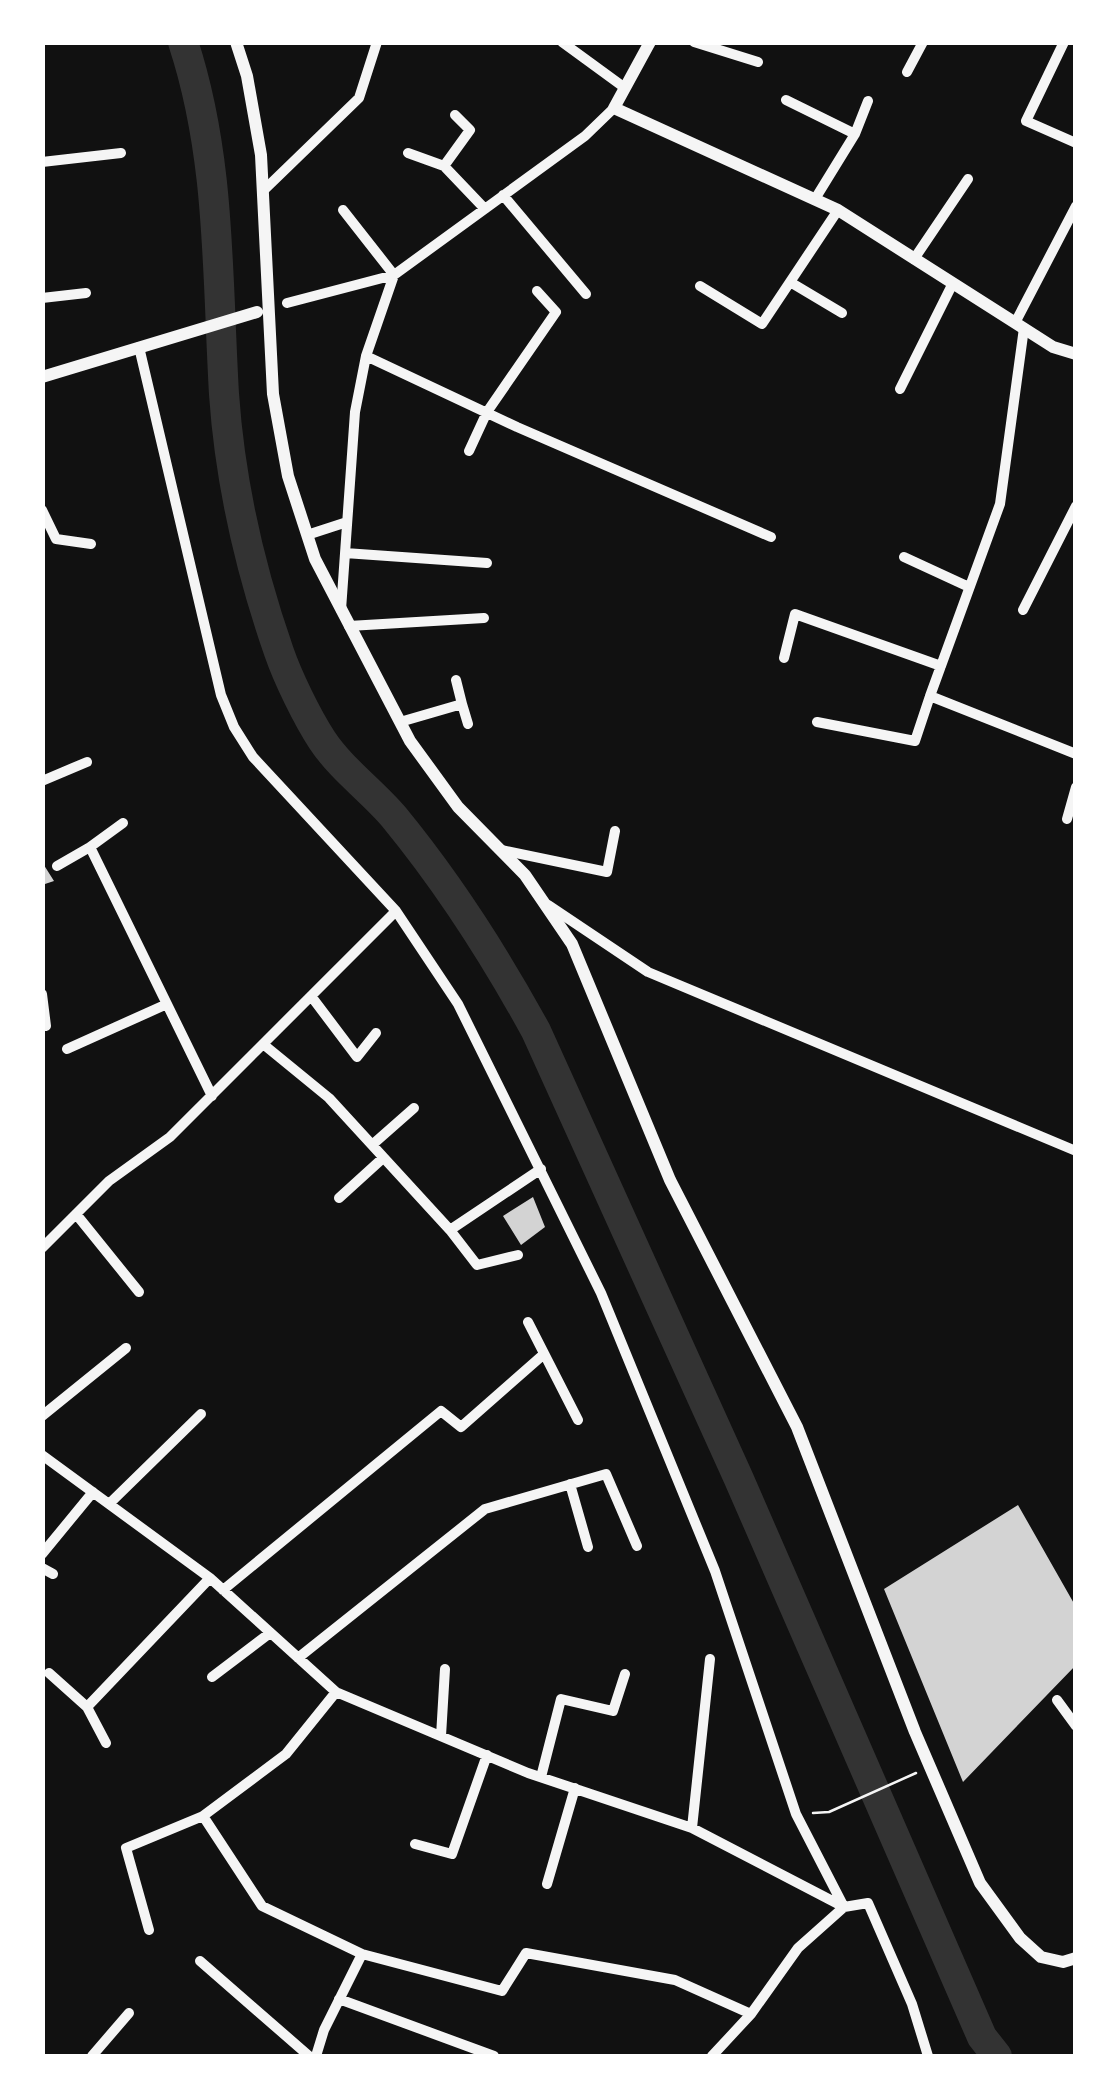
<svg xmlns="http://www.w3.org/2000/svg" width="1118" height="2099" font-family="Figtree,sans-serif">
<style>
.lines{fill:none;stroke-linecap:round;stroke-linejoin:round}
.river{stroke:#333;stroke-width:30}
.building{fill:#d3d3d3}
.path{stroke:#f5f5f5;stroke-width:2.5}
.minor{stroke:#f5f5f5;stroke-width:10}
.tertiary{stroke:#f5f5f5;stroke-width:12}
</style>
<rect width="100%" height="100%" fill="#111"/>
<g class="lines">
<path class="river" d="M183,42C221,157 217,275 224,394C230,481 250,569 279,652C288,678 307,717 322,740C341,769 372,791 394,817C449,884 495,956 536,1031L738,1477L982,2037L997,2056"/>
</g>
<path class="building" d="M42,862L54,881L42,885Z
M533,1197L545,1227L521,1245L503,1216Z
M1018,1505L1076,1607V1665L963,1782L884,1589Z"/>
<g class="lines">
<path class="path" d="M813,1813L829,1812L916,1773"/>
<path class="minor" d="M562,42L625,88
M694,42L758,62
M1064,42L1026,121L1076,143
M907,72L923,42
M786,100L855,134
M408,153L444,166L485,209
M42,162L121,153
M444,166L470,130L455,115
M263,191L359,98L377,42
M503,195L586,294
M815,199L855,134L868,101
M343,210L394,275
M914,259L968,179
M790,282L842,313
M700,286L762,324L838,210
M42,298L86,293
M287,303L394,275
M1015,323L1076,206
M1024,328L1000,504L930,696L1076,754
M139,347L221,695L234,727L253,757L396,911L458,1004L601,1293L715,1571L796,1814L844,1907L868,1903L912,2004L928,2056
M366,356L517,427L771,537
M900,389L953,283
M469,451L487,412L556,312L537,291
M42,510L56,539L91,544
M307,535L347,522
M345,553L487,563
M904,557L969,587
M341,610L355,412L366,356L394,275L585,136L614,108
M1023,610L1076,506
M349,626L484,618
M784,658L795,614L941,666
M462,704L468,724
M400,722L462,704L456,680
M817,722L915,741L930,696
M42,781L87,762
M1067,819L1076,787
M123,823L90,847L212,1096
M501,850L607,872L615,831
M57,866L90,847
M548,905L648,972L1076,1151
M42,994L46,1026H42
M311,996L357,1057L376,1033
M263,1044L329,1098L450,1230L541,1169
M67,1049L167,1004
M372,1145L414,1108
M339,1198L383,1158
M76,1214L139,1292
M450,1230L477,1265L518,1255
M42,1248L109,1181L170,1137L396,911
M528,1322L578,1420
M42,1416L126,1348
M42,1455L210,1578L336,1692L528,1773L692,1828L844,1907L798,1948L751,2014L712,2056
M570,1484L588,1547
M109,1504L201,1414
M42,1554L93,1492
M42,1568L53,1574
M223,1590L441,1411L461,1427L544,1354
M298,1658L485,1509L606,1474L637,1546
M49,1673L87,1707
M212,1677L270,1633
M1057,1700L1076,1726
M441,1736L445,1669
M106,1743L87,1707L210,1578
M541,1777L561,1699L613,1711L625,1674
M203,1816L262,1906L362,1954L502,1991L526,1953L675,1980L751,2014
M692,1828L710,1659
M415,1844L452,1854L487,1755
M547,1884L575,1788
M149,1930L126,1848L203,1816L286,1754L336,1692
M200,1961L309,2056
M339,1999L494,2056
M92,2056L129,2013
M316,2056L324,2030L362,1954"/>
<path class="tertiary" d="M236,42L247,76L261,155L273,394L288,476L315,559L410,741L458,807L525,875L572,944L670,1180L797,1427L915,1732L980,1883L1020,1938L1041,1957L1063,1962L1076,1958
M650,42L614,108L838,210L1053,347L1076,354
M42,377L257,312"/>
</g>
<rect width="1118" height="2099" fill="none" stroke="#ffffff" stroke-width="90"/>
</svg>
